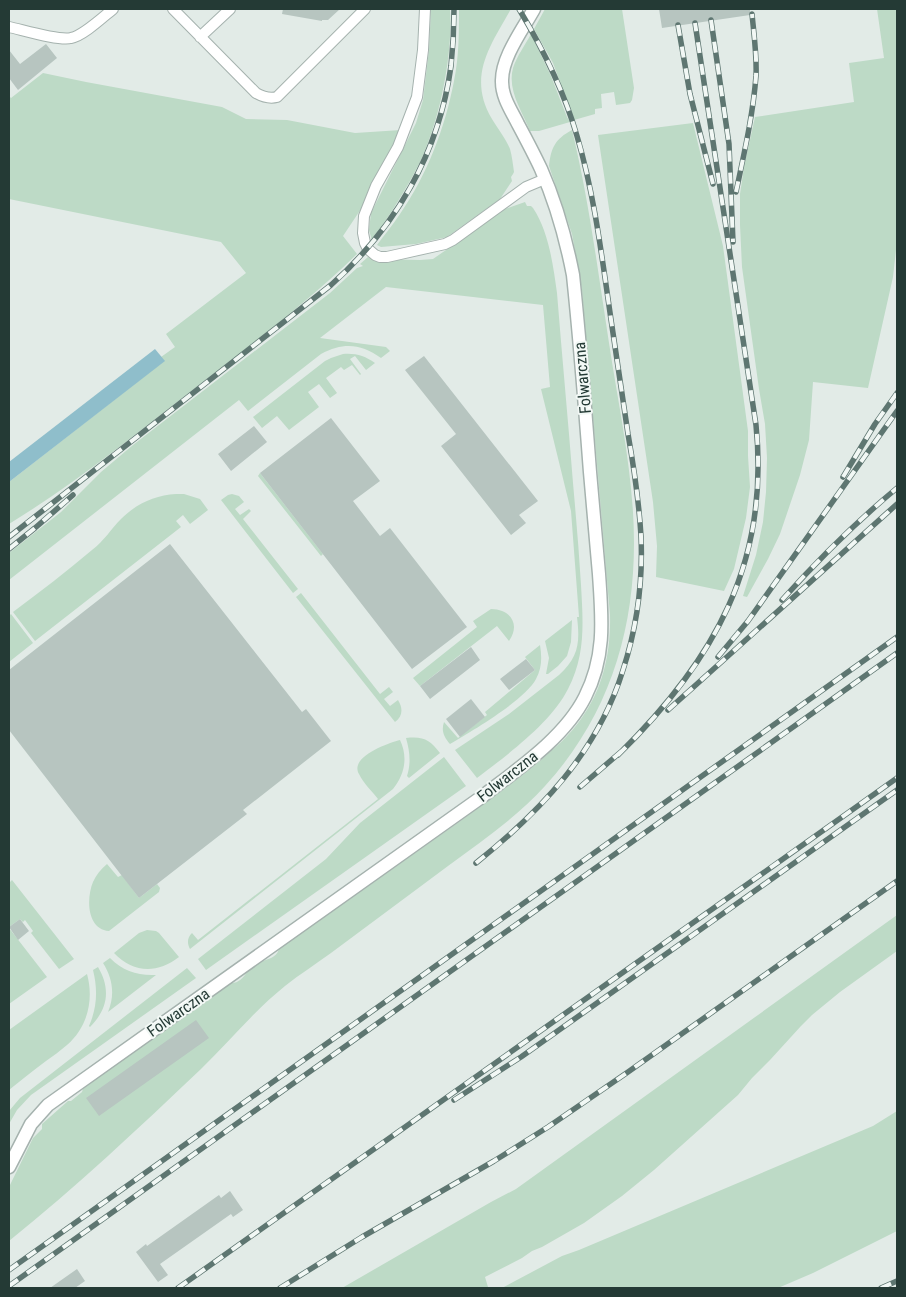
<svg xmlns="http://www.w3.org/2000/svg" width="906" height="1297" font-family="'Roboto Condensed',sans-serif">
<style>
.green{fill:#bddac6}
.water{fill:#8fbecb}
.building{fill:#b7c5c0}
.lines{fill:none;stroke-linecap:round;stroke-linejoin:round}
.minor-casing{stroke:#a5b2ae;stroke-width:12}
.tertiary-casing{stroke:#a5b2ae;stroke-width:15}
.minor{stroke:#fff;stroke-width:10}
.tertiary{stroke:#fff;stroke-width:12}
.rail-casing{stroke:#5e7671;stroke-width:5.5}
.rail{stroke:#f2f8f5;stroke-width:4;stroke-dasharray:11;stroke-linecap:butt}
.labels{text-anchor:middle;stroke-width:4;stroke-linejoin:round;paint-order:stroke}
.street-label{font-size:16px;fill:#243a35;stroke:#f2f8f5}
</style>
<rect width="100%" height="100%" fill="#e2ebe7"/>
<path class="green" d="M431,9H450C453,55 440,120 420,162C406,190 389,216 372,241L369,230L371,213L416,123L423,100L429,50Z
M459,9H511C490,46 467,77 492,119C498,129 506,139 510,149C512,156 513,165 514,172L513,174L511,177L512,181L500,199L447,237L416,244L381,247L377,245C384,235 393,225 400,214C427,175 445,128 454,81C459,57 459,33 459,9Z
M545,9H622L634,88L632,100L630,103L616,105L614,92L601,94L602,108L595,109V114L574,120L553,63L534,29Z
M877,9H897V241L893,277L868,388L813,382L809,440L800,475L780,534L768,559L747,597L743,596L756,555L763,522L766,492L767,458L765,424L759,389L742,267L740,225V194L744,167L755,117L854,102L849,63L884,58Z
M531,34L551,76L567,117L570,122L539,131H530C522,111 507,90 513,68C517,56 525,45 531,34Z
M43,73L86,82L222,107L246,119L287,120L355,133L401,130L363,206L343,236L357,254C308,302 253,343 199,385C137,433 76,483 9,524V482L164,361L161,357L175,347L166,334L246,273L221,242L9,199V96L11,98Z
M693,123L723,246L748,431V456L750,487L746,518L734,569L724,591L656,577L657,546L653,502L598,135Z
M572,130C589,200 598,272 609,343C619,409 634,476 634,543C634,635 607,718 545,786C517,817 482,841 448,866C409,895 370,924 331,953C316,964 300,974 285,986C255,1010 229,1042 201,1069C139,1128 76,1187 9,1241V1187L33,1138L42,1129V1124L68,1101H71L82,1092L83,1089L96,1079L231,983C239,983 243,978 247,972C250,969 256,965 260,963C267,958 276,959 279,949C338,907 397,866 456,824C485,803 514,783 541,760C556,747 570,735 581,719C603,689 611,652 610,615L582,290L572,234L549,166C551,148 555,139 572,130Z
M525,202L527,206H531L533,208C549,232 553,265 557,293C562,356 568,419 573,483C576,517 579,551 581,585C583,622 586,654 568,689C551,723 507,755 477,778L455,750L509,714L559,675C579,657 580,642 577,617H579L571,511L541,389L550,387L543,305L386,287L320,338L386,347L390,351L381,358C361,344 344,342 321,354L248,411L239,400L9,580V553L61,512L101,472L133,445L330,293L357,268L363,266L360,264L368,257L374,259L420,260L433,259L505,209Z
M343,354C356,353 365,356 375,363L366,370L355,356L350,359L361,374L360,375L352,365L344,370L341,367L326,378L337,393L330,398L319,384L308,392L319,407L289,430L277,416L262,428L253,417L325,361L331,358Z
M260,473L323,554L321,556L258,476Z
M176,494H184L200,499L208,510L190,524L183,515L176,521L181,527L35,641L13,612C40,592 67,571 92,550C104,541 111,529 121,519C136,504 155,495 176,494Z
M232,494L239,496L244,502L235,509L240,515L249,509L251,511L243,519L298,589L293,593L221,500L228,495Z
M301,593L380,694L389,687L393,692L384,699L390,706L398,700C403,708 403,716 395,722L296,597Z
M491,609C510,609 521,624 509,641L497,626L420,686L413,678L477,627L473,621Z
M11,614L33,643L9,662V616Z
M572,620L571,642L567,656L558,666L548,674H546L549,658L545,641Z
M540,645C542,657 542,668 536,679C525,700 472,731 450,744C444,737 441,731 444,722L458,738L487,715L485,712L535,670L525,657Z
M406,738C424,736 430,740 440,753L409,778L407,776C411,763 410,752 406,738Z
M400,740C408,757 405,774 393,789L190,949C187,943 187,938 192,933L198,940L378,799C372,791 363,783 359,774C349,757 388,743 400,740Z
M444,757L466,786L206,970L198,959L326,859L360,823Z
M107,864L118,877L122,875L139,898L157,884L160,888L159,892L109,931C87,929 86,899 93,882C96,875 101,869 107,864Z
M12,880L74,959L59,969L31,933L33,931L25,920L23,922L20,919L9,927V883Z
M897,915V951L840,992L812,1015L801,1026L770,1060L752,1078L738,1095L654,1170L622,1196L584,1223L542,1247L532,1251L522,1258L485,1277L488,1287L486,1288H342L491,1202L516,1189Z
M9,928L47,977L9,1004Z
M147,930L156,931L159,933L179,957C157,974 133,973 114,953L139,933Z
M110,958C123,971 138,976 156,975L108,1012C115,995 113,979 103,963Z
M98,967C111,989 108,1009 90,1027L89,1026C97,1008 98,990 93,970Z
M187,968L196,978L31,1095L17,1110L9,1124V1111L20,1098Z
M87,974C94,999 88,1027 67,1045C60,1051 53,1056 46,1061C33,1071 21,1080 9,1090V1030Z
M897,1111V1231L813,1273L778,1288H502L562,1256L579,1250L873,1126Z"/>
<path class="water" d="M155,349L165,361L9,482V462Z"/>
<path class="building" d="M283,9H340L328,20H322V21L282,14Z
M659,9H750V15L662,28Z
M46,44L57,58L18,90L9,78V50L20,64Z
M424,356L538,501L519,515L526,523L511,535L441,446L456,434L405,370Z
M331,418L380,481L353,501L380,536L390,528L467,627L412,669L260,473Z
M254,426L267,442L231,471L218,454Z
M170,544L302,712L306,709L331,741L243,810L247,814L139,898L9,730V670Z
M471,647L480,660L430,699L420,686Z
M526,659L535,670L509,690L500,679Z
M471,699L485,717L460,737L446,719Z
M20,919L29,931L18,940L9,927Z
M196,1020L209,1038L99,1116L86,1098Z
M230,1191L243,1210L233,1217L231,1214L160,1264L168,1275L158,1282L136,1252L146,1244L147,1246L219,1195L221,1198Z
M77,1269L85,1281L75,1288H50Z"/>
<g class="lines">
<g class="minor-casing">
<path id="minor" d="M173,9L256,93C263,97 269,99 277,97L365,9
M425,9L423,50L417,97L398,147L376,186L364,216L363,233L365,243L368,249L375,255L380,257H387L445,244L453,240L526,187L545,179
M9,27C23,30 59,41 71,38C83,36 103,17 113,9
M200,37L230,9"/>
</g>
<g class="tertiary-casing">
<path id="tertiary" d="M9,1167L31,1124L48,1105L483,796C518,769 565,737 585,697C606,656 602,618 599,574C596,540 593,506 590,472C585,406 580,341 573,275C566,239 556,203 541,169C534,154 526,139 518,124C511,110 502,97 502,82C501,58 523,29 534,9"/>
</g>
<use href="#minor" class="minor"/>
<use href="#tertiary" class="tertiary"/>
<g class="rail-casing">
<path id="rail" d="M711,20L729,144L733,242
M678,25L690,94L713,184
M736,192C744,154 753,115 756,76C757,56 754,35 752,14
M843,477L875,424L897,393
M9,537L331,285C396,227 439,153 451,66C453,47 454,28 454,9
M9,549L35,528L73,495
M782,600C818,560 856,522 897,488
M718,657L748,621L897,411
M668,710L897,504
M618,755C714,661 770,563 756,425L695,23
M580,787L623,750
M476,863C541,811 598,751 623,670C637,627 643,581 641,536C639,502 634,468 628,434C623,400 618,367 613,333C603,267 596,200 577,136C564,91 543,49 519,9
M454,1100L521,1057L897,790
M9,1270L897,637
M9,1286L897,653
M178,1288L897,778
M280,1288L362,1237L494,1161L548,1127L628,1072L897,881
M881,1288L897,1281"/>
</g>
<use href="#rail" class="rail"/>
</g>
<g class="labels">
<g class="street-label">
<text transform="translate(582 378) rotate(-95)" y="6">Folwarczna</text>
<text transform="translate(507 776) rotate(-38)" y="6">Folwarczna</text>
<text transform="translate(178 1012) rotate(-35)" y="6">Folwarczna</text>
</g>
</g>
<rect width="906" height="1297" fill="none" stroke="#243a35" stroke-width="20"/>
</svg>
